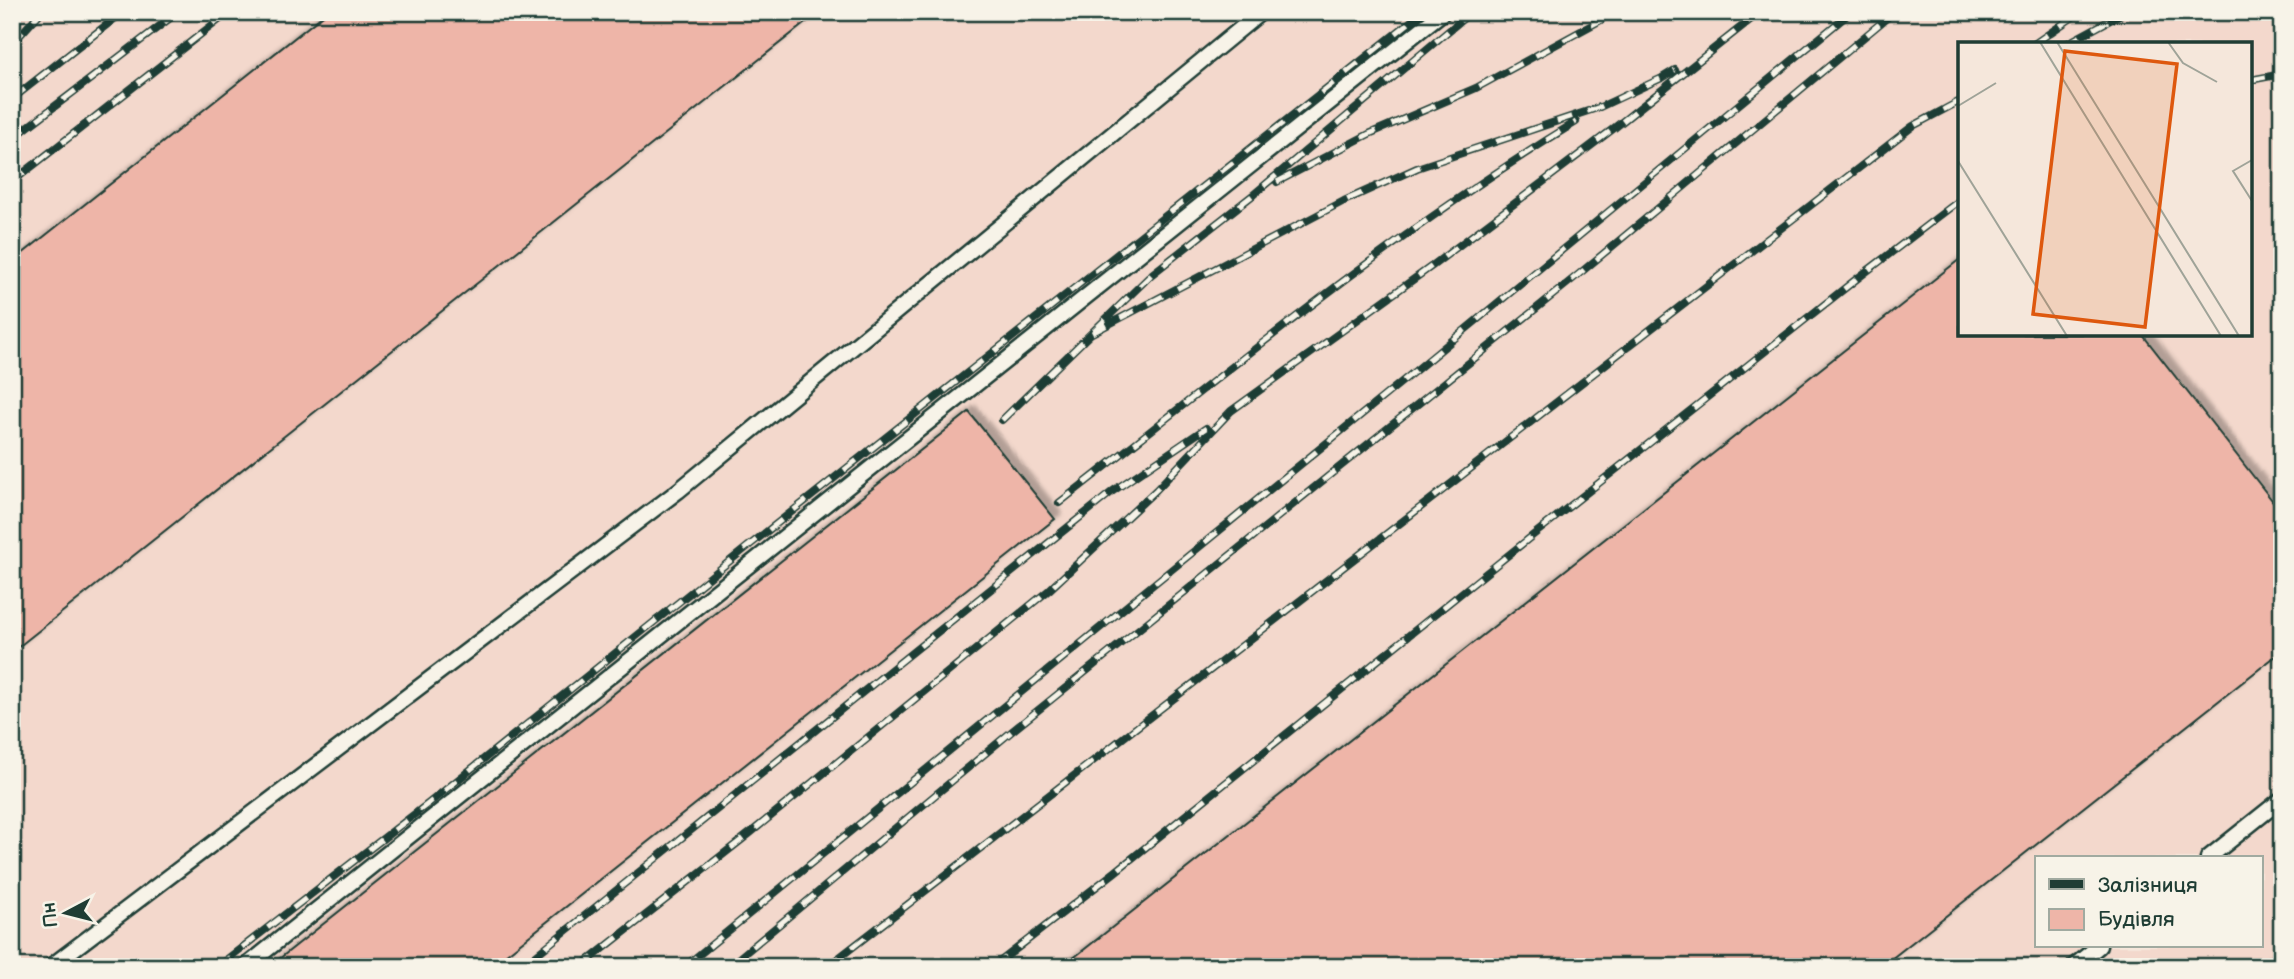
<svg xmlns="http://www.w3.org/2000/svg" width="2294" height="979" font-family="'Balsamiq Sans',sans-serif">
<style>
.built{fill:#f3d8cc;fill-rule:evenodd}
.building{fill:#eeb5a8;stroke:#1f3d34;stroke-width:2;filter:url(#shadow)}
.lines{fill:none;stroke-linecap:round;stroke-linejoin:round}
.lane-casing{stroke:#1f3d34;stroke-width:19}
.lane{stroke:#f7f3e8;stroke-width:14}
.rail-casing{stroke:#1f3d34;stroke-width:8}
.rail{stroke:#f7f3e8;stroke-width:5;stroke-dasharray:16;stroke-linecap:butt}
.inset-road{fill:none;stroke:#9fa398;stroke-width:2}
.view{fill:#de580e;fill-opacity:0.15;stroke:#de580e;stroke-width:3.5}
.inset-edge{fill:none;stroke:#1f3d34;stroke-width:3.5}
</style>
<defs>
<filter id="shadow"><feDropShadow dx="6" dy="-6" stdDeviation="2" flood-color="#0004"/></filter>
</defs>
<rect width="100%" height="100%" fill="#f5e7db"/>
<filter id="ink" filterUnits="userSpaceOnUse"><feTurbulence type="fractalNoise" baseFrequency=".0143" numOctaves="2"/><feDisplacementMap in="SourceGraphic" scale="14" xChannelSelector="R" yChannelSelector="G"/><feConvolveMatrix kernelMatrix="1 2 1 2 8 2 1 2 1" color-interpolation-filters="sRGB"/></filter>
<g filter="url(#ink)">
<path class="built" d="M12,12H2282V967H12ZM1960,44H2250V334H1960ZM2037,858H2261V946H2037Z"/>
<path class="building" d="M327,12H819L12,652V262Z
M1960,259V334H2142L2282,513V651L1881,967H1062Z
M969,412L1055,519L490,967H269Z
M2282,950V967H2261Z"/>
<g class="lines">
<g class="lane-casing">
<path id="lane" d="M2208,858L2282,799
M50,967L678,491L1261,12
M245,967L1443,12
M2073,967L2099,946"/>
</g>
<use href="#lane" class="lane"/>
<g class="rail-casing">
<path id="rail" d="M12,44L41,12
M2034,44L2080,12
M2066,44L2125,12
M2250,80L2282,74
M12,99L123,12
M12,139L178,12
M12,182L229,12
M1277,182L1369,134L1476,88L1601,20L1611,12
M1092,333L1344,201L1417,168L1600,107L1662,78L1675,70
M1002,420L1152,274L1253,195L1471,12
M1059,503C1228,371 1393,233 1576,122
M217,967L429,803L746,548L1423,12
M521,967L1113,491L1206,428
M580,967L749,834L1049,590L1156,490L1231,411L1432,266L1613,129L1760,12
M684,967L1415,371L1851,12
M728,967L1011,732L1579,274L1894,12
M827,967L1913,126L1960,101
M993,967L1115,872L1532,536L1854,281L1960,200"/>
</g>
<use href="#rail" class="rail"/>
</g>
</g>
<g transform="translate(1958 42)">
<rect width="294" height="294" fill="#f5e7db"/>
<path class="inset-road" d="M82,0L263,294M99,0L281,294M210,0L225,21L259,40M0,64L38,41M294,118L275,129L294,159M0,119L109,294"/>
<path class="view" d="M107,9L219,22L187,285L75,272Z"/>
<rect width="294" height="294" class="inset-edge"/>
</g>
<rect width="2294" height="979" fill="none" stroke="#f7f3e8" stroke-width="42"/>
<rect x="21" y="21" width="2252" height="937" fill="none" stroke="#1f3d34" stroke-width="2.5" filter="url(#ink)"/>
<rect x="2035" y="856" width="228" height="91" fill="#f7f3e8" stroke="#a1aaa0" stroke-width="2"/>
<rect x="2049" y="879" width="35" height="10" fill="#1f3d34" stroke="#a1aaa0" stroke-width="2"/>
<text x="2098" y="892" font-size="21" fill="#1f3d34">Залізниця</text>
<rect x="2049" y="909" width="35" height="21" fill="#eeb5a8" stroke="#a1aaa0" stroke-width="2"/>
<text x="2098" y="926" font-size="21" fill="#1f3d34">Будівля</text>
<g transform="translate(66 913) rotate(263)" stroke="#f7f3e8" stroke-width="5" paint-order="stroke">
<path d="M0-5L12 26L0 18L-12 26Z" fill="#1f3d34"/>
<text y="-10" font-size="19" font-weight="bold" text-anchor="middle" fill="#1f3d34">Пн</text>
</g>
</svg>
